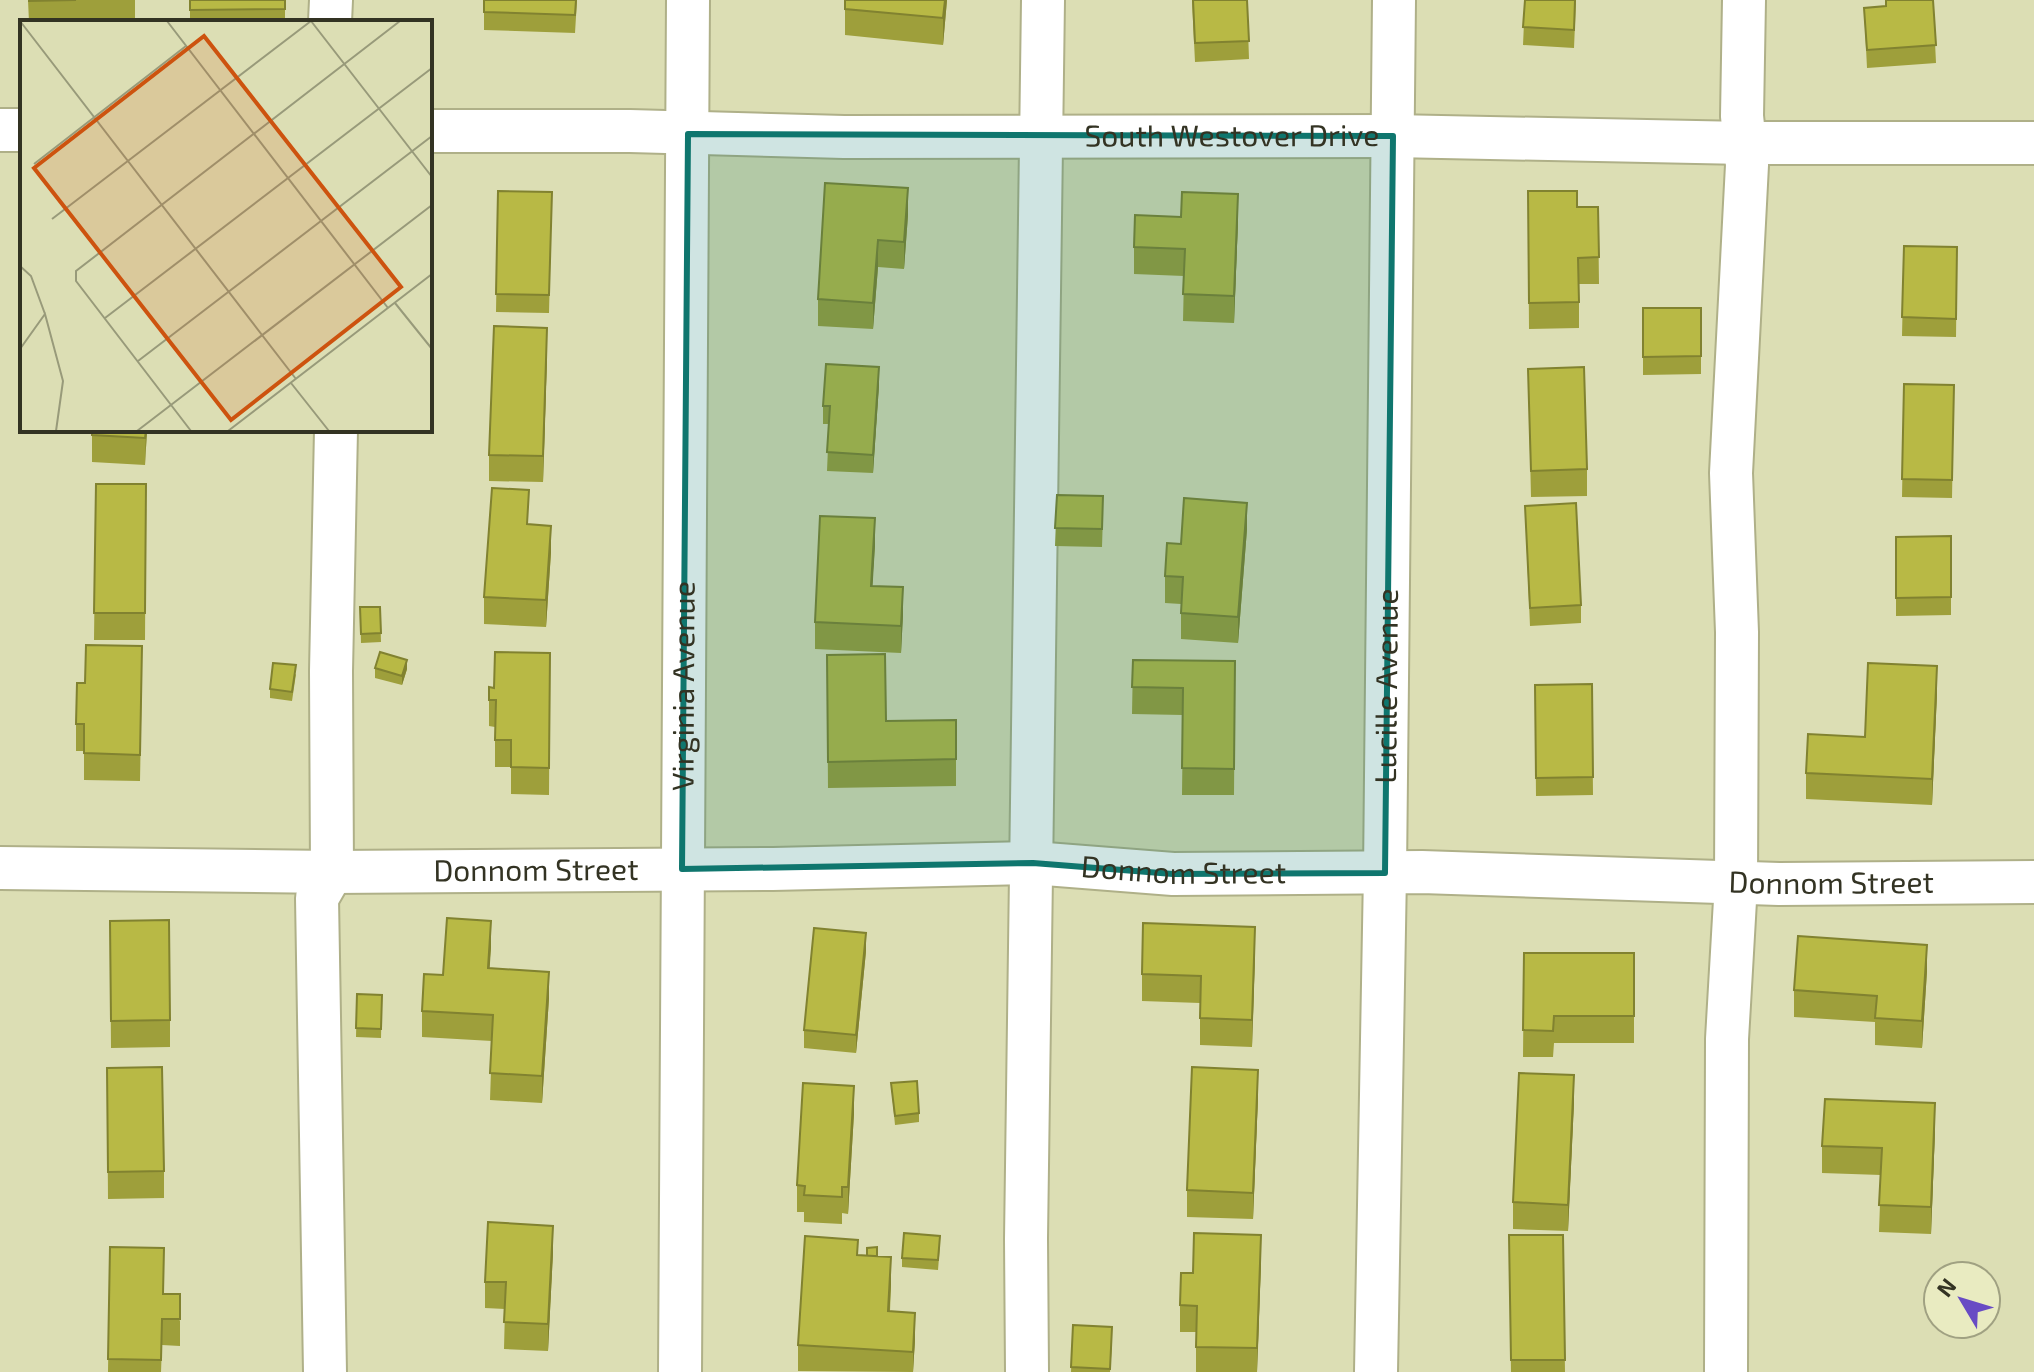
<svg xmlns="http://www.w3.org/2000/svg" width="2034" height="1372" font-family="'Exo 2',sans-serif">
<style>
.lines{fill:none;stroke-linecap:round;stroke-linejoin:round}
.minor-casing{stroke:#afb088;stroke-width:46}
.minor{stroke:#fff;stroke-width:42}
.wall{fill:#9e9f3b}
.shaded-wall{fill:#818230}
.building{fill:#b8b945;stroke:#818230;stroke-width:2}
.marked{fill:#0f766e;fill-opacity:0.2;stroke:#0f766e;stroke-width:6;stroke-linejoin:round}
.labels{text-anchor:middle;stroke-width:6;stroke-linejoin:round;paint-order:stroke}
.street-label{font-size:30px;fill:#333323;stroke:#e9ebc1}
.inset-road{fill:none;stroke:#989a7a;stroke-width:2}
.view{fill:#cd530f;fill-opacity:0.15;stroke:#cd530f;stroke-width:4}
.inset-edge{fill:none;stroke:#333323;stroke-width:4}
</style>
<rect width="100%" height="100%" fill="#dcdeb4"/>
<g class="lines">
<g class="minor-casing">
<g id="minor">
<path d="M330,22L331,0"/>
<path d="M0,130H22"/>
<path id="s1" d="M430,131H630L844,137L1393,136L1745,143H2034"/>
<path id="s2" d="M0,868L332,872L773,869L1033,863L1173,874L1422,872L1779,884L2034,882"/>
<path d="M325,1372L317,898L332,872L331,671L336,430"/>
<path id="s3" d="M680,1372L688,0"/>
<path d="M1027,1372L1026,1239L1043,0"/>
<path id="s4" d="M1376,1372L1385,873L1394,0"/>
<path d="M1726,1372L1727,1039L1736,883L1737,632L1731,473L1747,165L1742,116L1744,0"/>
</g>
</g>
<use href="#minor" class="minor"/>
</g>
<path class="wall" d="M28,0H135V22H29Z
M190,0H285V22H190Z
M484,0H577L575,33L484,30Z
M947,0L943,45L845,35V9Z
M1192,0H1247L1249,59L1195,62Z
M1525,0H1576L1574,48L1523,45Z
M1885,0H1933L1936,63L1867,68L1864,8L1885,6Z
M825,183L908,215L904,269L878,267L873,329L818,326V299Z
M498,191L552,192L549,313L496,312Z
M1528,191L1577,207H1598L1599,284H1579V328L1529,329Z
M1238,221L1234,323L1183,321L1184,276L1134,274V247Z
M1904,246L1957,247L1956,337L1902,336Z
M1643,308H1701V374L1643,375Z
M547,355L543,482L489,481V455Z
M1528,369L1587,469V496L1531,497Z
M1904,384L1954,385L1952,498L1902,497Z
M879,385L873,473L827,471L829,424H823V406Z
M92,430H147L145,465L92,462Z
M96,484H146L145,640H94Z
M1057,495L1103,514L1102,547L1055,546Z
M1525,506L1581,605V623L1530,626Z
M528,524L551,552L546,627L484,624V597Z
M1247,529L1238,643L1181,639V604L1165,603V576L1181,544Z
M1951,536V615L1896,616V537Z
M875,545L872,586L903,614L901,653L815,649V622Z
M360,607H380L381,642L361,643Z
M550,653L549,795L511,794V767H495V727L489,726V687L494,688Z
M827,655L886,721L956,720V786L828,788Z
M1133,660L1235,661L1234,795H1182L1183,715L1132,714Z
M375,668L407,669L402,685L375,678Z
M142,672L140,781L84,780V751H76V724L85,683Z
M296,674L292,701L270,698V689Z
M1592,684L1593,795L1536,796L1535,685Z
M1937,693L1932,805L1806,799V773Z
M110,921L170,1020V1047L111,1048Z
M491,947L489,968L549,998L542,1103L490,1100L492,1041L422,1037V1011L443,975Z
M866,951L856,1053L804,1048V1030Z
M1255,953L1252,1047L1200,1045V1003L1142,1001V974Z
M1524,953H1634V1043H1554L1553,1057H1523Z
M1927,971L1922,1048L1875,1045V1022L1794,1017V990Z
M357,994L382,995L381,1038L356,1037Z
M107,1068L164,1171V1198L108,1199Z
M891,1083L919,1113V1122L895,1125Z
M1258,1097L1253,1219L1187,1217V1190Z
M1574,1102L1568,1231L1513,1229V1202Z
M854,1113L848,1214L842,1213V1224L804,1222V1212H797V1185Z
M1935,1130L1931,1234L1879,1232L1881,1175L1822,1173V1146Z
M1509,1235H1563L1565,1372H1511Z
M940,1245L938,1270L902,1267V1258Z
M110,1247L164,1294L180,1321V1346L162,1345L161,1372H108Z
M553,1252L548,1351L504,1349L505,1309L485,1308V1282Z
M858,1255L877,1256L891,1284L890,1311L915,1339L913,1372L798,1371V1345Z
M1261,1261L1257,1372H1196V1332H1180V1305L1193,1273Z
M1073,1325L1112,1345L1110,1372H1071Z"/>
<path class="shaded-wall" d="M945,0H947L943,45V18Z
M908,188V215L904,269V242Z
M1238,194V221L1234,323V296Z
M878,240V267L873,329V303Z
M547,328V355L543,482V456Z
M879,367V385L873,473V455Z
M146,430H147L145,465Z
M1247,503V529L1238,643V617Z
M875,518V545L871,613V586Z
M551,526V552L546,627V600Z
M903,587V614L901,653V626Z
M407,660V669L402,685V676Z
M1937,666V693L1932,805V779Z
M491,921V947L488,995V968Z
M1255,927V953L1252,1047V1020Z
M866,933V951L856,1053V1035Z
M1927,945V971L1922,1048V1021Z
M549,972V998L542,1103V1076Z
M1258,1070V1097L1253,1219V1193Z
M1574,1075V1102L1568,1231V1205Z
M854,1086V1113L848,1214V1187Z
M1935,1103V1130L1931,1234V1207Z
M553,1226V1252L548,1351V1324Z
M1261,1235V1261L1257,1372V1348Z
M891,1257V1284L888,1338V1311Z
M915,1313V1339L913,1372V1352Z"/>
<path class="building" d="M29,0H76L29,1Z
M190,0H285V9L190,10Z
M484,0H576L575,15L484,12Z
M845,0H945L943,18L845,9Z
M1193,0H1247L1249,41L1195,43Z
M1525,0H1575L1574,30L1523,27Z
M1886,0H1933L1936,45L1867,50L1864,8L1886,6Z
M825,183L908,188L904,242L878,240L873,303L818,299Z
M498,191L552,192L549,295L496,294Z
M1528,191H1577V207H1598L1599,257L1578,258L1579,302L1529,303Z
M1182,192L1238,194L1234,296L1183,294L1185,249L1134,247L1135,215L1181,217Z
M1904,246L1957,247L1956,319L1902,317Z
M1643,308H1701V356L1643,357Z
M494,326L547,328L543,456L489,455Z
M826,364L879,367L873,455L827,452L830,406H823Z
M1584,367L1587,469L1531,471L1528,369Z
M1904,384L1954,385L1952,480L1902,479Z
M92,430H146L145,438L92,435Z
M96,484H146L145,613H94Z
M492,488L529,490L527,524L551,526L546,600L484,597Z
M1057,495L1103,496L1102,529L1055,528Z
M1184,498L1247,503L1238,617L1181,613L1183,577L1165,576L1167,543L1181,544Z
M1576,503L1581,605L1530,608L1525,506Z
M820,516L875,518L871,586L903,587L901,626L815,622Z
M1951,536V597L1896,598V537Z
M360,607H380L381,633L361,634Z
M86,645L142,646L140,755L84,753V724H76L77,683H85Z
M380,652L407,660L402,676L375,668Z
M495,652L550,653L549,768L511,767V740H495L496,700H489V687L494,688Z
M885,654L886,721L956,720V759L828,762L827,655Z
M1133,660L1235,661L1234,769L1182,768L1183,688L1132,687Z
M273,663L296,665L292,692L270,689Z
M1868,663L1937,666L1932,779L1806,773L1808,734L1865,737Z
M1592,684L1593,777L1536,778L1535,685Z
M447,918L491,921L488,968L549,972L542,1076L490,1073L493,1015L422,1011L424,974L443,975Z
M169,920L170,1020L111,1021L110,921Z
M1143,923L1255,927L1252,1020L1200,1018L1201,976L1142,974Z
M814,928L866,933L856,1035L804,1030Z
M1798,936L1927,945L1922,1021L1875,1018L1877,996L1794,990Z
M1524,953H1634V1016H1554L1553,1031L1523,1030Z
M357,994L382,995L381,1029L356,1028Z
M162,1067L164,1171L108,1172L107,1068Z
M1192,1067L1258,1070L1253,1193L1187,1190Z
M1519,1073L1574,1075L1568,1205L1513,1202Z
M917,1081L919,1113L895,1116L891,1083Z
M803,1083L854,1086L848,1187H842V1197L804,1195L805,1186L797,1185Z
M1825,1099L1935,1103L1931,1207L1879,1205L1882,1148L1822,1146Z
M488,1222L553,1226L548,1324L504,1322L506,1282H485Z
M904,1233L940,1236L938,1260L902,1258Z
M1194,1233L1261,1235L1257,1348L1196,1347L1197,1306L1180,1305L1181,1273H1193Z
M1509,1235H1563L1565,1360H1511Z
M805,1236L858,1240L857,1255L891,1257L888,1311L915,1313L913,1352L798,1345Z
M110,1247L164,1248L163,1294H180V1319H162L161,1360L108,1359Z
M877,1247V1256H867V1248Z
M1073,1325L1112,1327L1110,1369L1071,1367Z"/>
<path class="marked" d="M688,134L1393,136L1385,873L1173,874L1033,863L682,869Z"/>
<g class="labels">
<g class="street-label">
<text dy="10" stroke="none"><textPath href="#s1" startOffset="802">South Westover Drive</textPath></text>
<text dy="10" stroke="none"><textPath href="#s3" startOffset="686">Virginia Avenue</textPath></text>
<text dy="10" stroke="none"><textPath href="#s4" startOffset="686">Lucille Avenue</textPath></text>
<text dy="10" stroke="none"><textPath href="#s2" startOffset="1184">Donnom Street</textPath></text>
<text dy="10" stroke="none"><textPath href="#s2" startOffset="536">Donnom Street</textPath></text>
<text dy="10" stroke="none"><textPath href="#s2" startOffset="1832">Donnom Street</textPath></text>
</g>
</g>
<g transform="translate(20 20)">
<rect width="412" height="412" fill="#dcdeb4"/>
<path class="inset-road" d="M0,1L276,359M147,1L368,288M291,1L412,157M14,144L166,26M32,199L291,1M0,246L11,256L25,294M375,283L412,329M85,298L412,48M0,329L25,294L43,361L36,411M118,341L412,116M271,363L309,411M117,411L412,185M171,411L56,261V251L380,1M208,411L412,254"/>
<path class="view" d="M184,16L381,267L211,400L14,148Z"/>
<rect width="412" height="412" class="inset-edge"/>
</g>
<g transform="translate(1962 1300) rotate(308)"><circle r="38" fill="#e9ebc1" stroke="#a0a182" stroke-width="2"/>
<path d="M0-6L14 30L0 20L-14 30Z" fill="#684bc4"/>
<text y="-12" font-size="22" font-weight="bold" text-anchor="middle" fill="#333323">N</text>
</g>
</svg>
